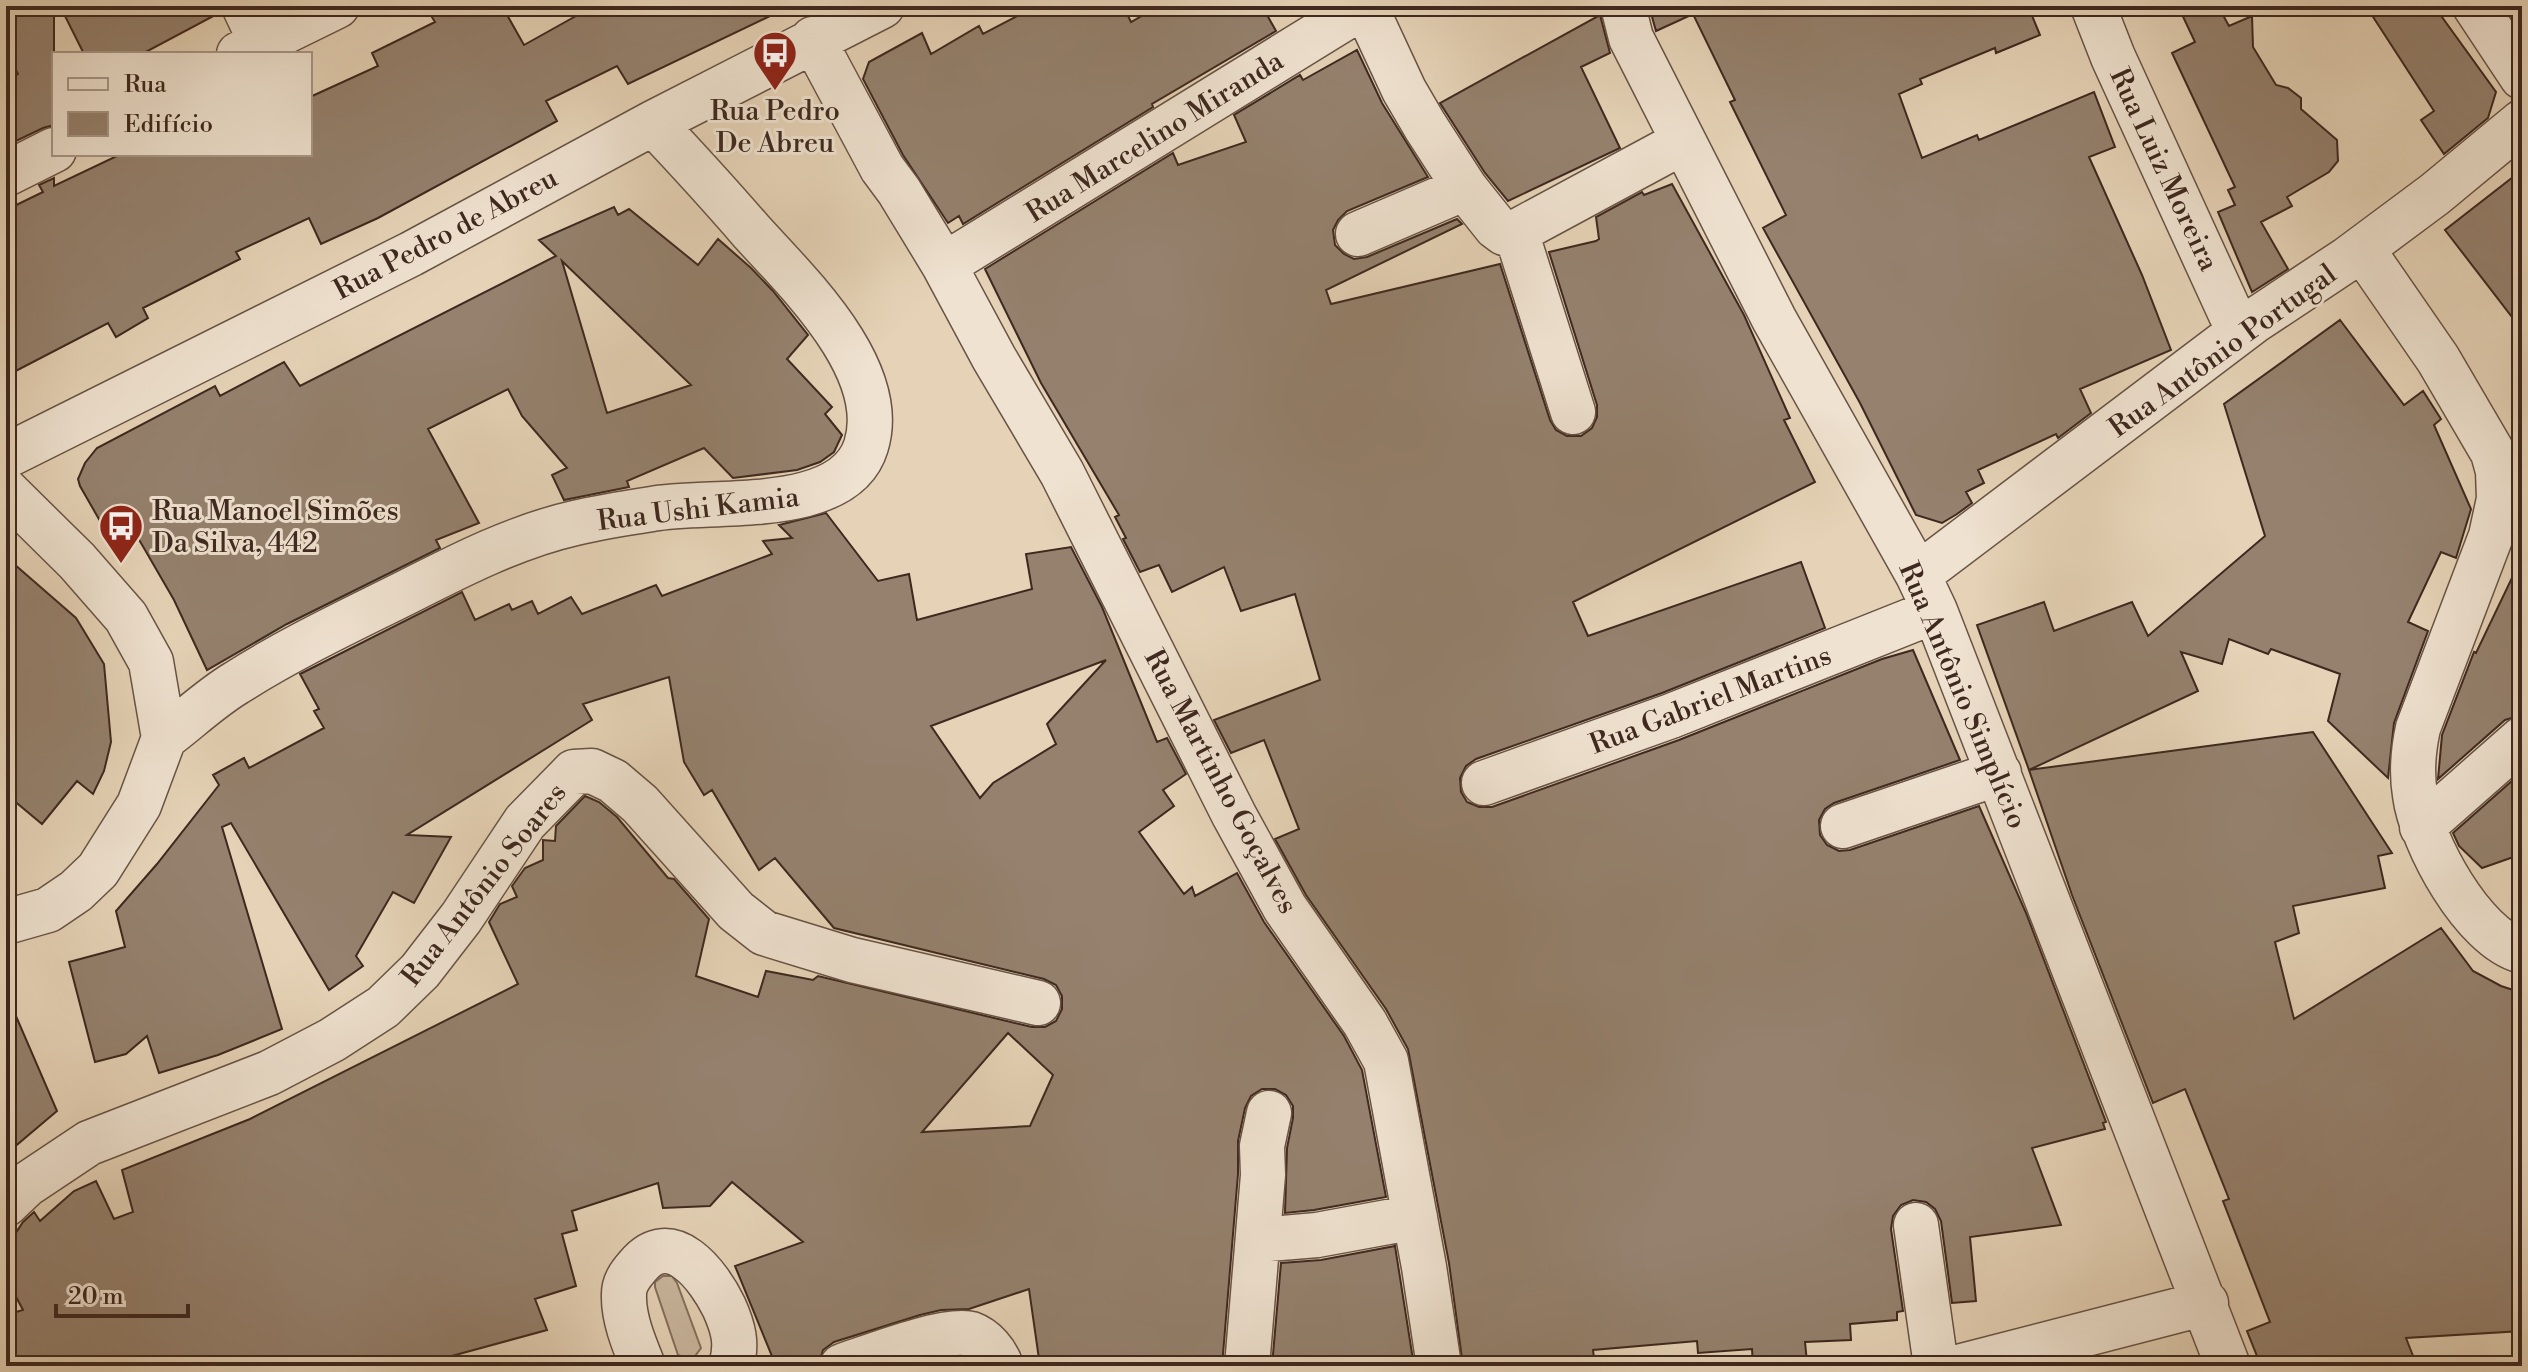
<svg xmlns="http://www.w3.org/2000/svg" width="2528" height="1372" font-family="'Libre Bodoni',serif">
<style>
.green{fill:#c9b69d;stroke:#846f5e;stroke-width:2}
.building{fill:#95816e;stroke:#3e281f;stroke-width:2;fill-rule:evenodd}
.lines{fill:none;stroke-linecap:round;stroke-linejoin:round}
.minor-casing{stroke:#685345;stroke-width:47}
.minor{stroke:#efe2d0;stroke-width:44}
.labels{text-anchor:middle;stroke-width:6;stroke-linejoin:round;paint-order:stroke}
.poi-label{font-size:28px;fill:#3e281f;stroke:#efe2d0}
.street-label{font-size:28px;fill:#3e281f;stroke:#efe2d0}
</style>
<rect width="100%" height="100%" fill="#e6d3b7"/>
<filter id="stains"><feTurbulence type="fractalNoise" baseFrequency=".0025" numOctaves="4"/><feColorMatrix values="0 0 0 0 .2 0 0 0 0 .09 0 0 0 0 .02 0 0 0 .5 -.17"/></filter>
<radialGradient id="worn" r=".72"><stop offset=".6" stop-color="#630" stop-opacity="0"/><stop offset="1" stop-color="#630" stop-opacity=".3"/></radialGradient>
<path class="green" d="M663,1276H672L677,1283L701,1348L695,1356L687,1358L678,1355L655,1287V1282Z"/>
<path class="building" d="M6,6H54V125L43,128L16,141L6,123V82L18,74L6,51Z
M60,6H219L221,12L142,54H84Z
M425,6H502L524,45L594,6H791L628,84L617,66L546,101L557,121L378,218L321,244L309,218L236,252L240,259L143,308L148,318L116,337L108,323L6,376V210L43,192L39,185L54,178V186L121,154H310V97L378,66L372,53L435,22Z
M1036,6H1123L1131,22L1159,6H1262L1276,31L1152,104L1153,107L963,224L959,216L948,223L903,155L863,79L869,62L922,33L931,54L979,26L983,34Z
M1649,6H2028L2040,35L1996,53L1995,48L1920,79L1922,84L1899,94L1922,158L1977,135L1979,140L2094,92L2115,147L2089,157L2142,275L2171,350L2080,389L2091,413L2058,438L2056,434L1978,470L1984,483L1966,492L1972,503L1957,514L1942,523L1916,515L1860,403L1763,228L1786,215L1730,102L1735,100L1693,14L1656,31Z
M2178,6H2218L2229,26L2252,16L2253,47L2276,85L2288,88L2301,98V109L2337,140L2338,161L2329,172L2287,197L2292,206L2261,222L2288,269L2252,292L2218,212L2235,205L2228,190L2235,187L2172,53L2195,42Z
M2366,6H2434L2496,92L2488,118L2444,154L2421,120L2434,111Z
M1600,15L1610,53L1581,67L1620,148L1508,201L1485,173L1440,103Z
M1357,50L1382,103L1428,177L1347,211L1338,220L1333,230L1335,245L1344,254L1354,259L1367,257L1457,219L1462,224L1326,290L1331,304L1500,264L1550,420L1556,430L1567,436H1581L1592,428L1597,417V405L1549,252L1596,241L1599,239L1596,217L1642,192L1644,195L1672,184L1744,315L1790,418L1784,420L1815,482L1573,602L1588,636L1801,562L1825,628L1662,693L1476,759L1466,766L1460,778L1461,792L1467,802L1479,807H1492L1679,740L1882,659L1913,650L1960,760L1834,803L1825,809L1819,820L1820,835L1827,845L1839,851L1850,850L1979,806L2026,913L2106,1122L2103,1123L2105,1129L2032,1148L2061,1225L1970,1237L1976,1301L1952,1303L1941,1221L1935,1209L1926,1202L1913,1200L1901,1205L1893,1216L1891,1229L1903,1311L1897,1312V1320L1850,1324L1851,1340L1805,1342L1807,1362L1789,1366H1753L1752,1349L1698,1353L1697,1341L1593,1350L1595,1366H1463L1449,1263L1408,1049L1386,1009L1306,895L1275,839L1299,829L1264,740L1231,753L1214,720L1320,680L1295,594L1241,611L1224,567L1172,592L1159,565L1140,572L1123,539L1126,538L1115,517L1119,515L1041,383L985,269L1173,153L1178,165L1246,142L1234,115L1300,75L1303,80Z
M2522,170V330L2445,230Z
M614,207L618,215L629,209L698,265L718,239L751,268L773,291L808,335L787,359L832,407L825,414L842,435L834,452L820,462L797,470L733,478L704,448L627,481L629,487L564,500L552,475L567,468L522,416L508,389L428,429L479,523L436,540L440,548L287,624L207,670L174,600L130,524L108,535L80,486L78,479L85,463L97,448L215,386L220,396L284,362L300,386L556,256L539,240ZM562,261L691,385L607,413Z
M2340,320L2404,405L2423,391L2441,419L2434,425L2471,509L2456,558L2441,552L2408,622L2428,631L2394,723L2388,778L2328,721L2340,674L2271,649L2268,654L2229,639L2222,664L2181,652L2198,691L2029,770L1977,625L2044,602L2054,631L2132,602L2148,636L2265,536L2224,404Z
M826,513L878,581L909,574L917,620L1032,589L1026,554L1071,547L1102,607L1157,742L1167,738L1186,774L1163,790L1174,806L1139,832L1184,894L1192,887L1195,896L1237,873L1264,922L1344,1036L1362,1070L1386,1197L1314,1210L1285,1213L1287,1148L1293,1118V1106L1286,1095L1275,1089H1262L1251,1096L1245,1108L1238,1141V1174L1222,1366H1040L1029,1289L969,1309L941,1310L920,1315L834,1342L823,1350L818,1366H776L735,1266L803,1242L732,1182L710,1206L663,1208L658,1183L572,1211L577,1230L562,1234L576,1286L535,1299L547,1330L415,1366H6V1315L23,1310L6,1278V1248L23,1222L34,1212L40,1221L74,1191L96,1181L114,1219L133,1212L122,1170L250,1119L518,984L489,922L500,904L517,897L512,886L525,868L543,860V840L555,841L556,826L585,796L599,802L617,817L668,878L674,879L709,919L696,976L758,997L766,971L813,980L818,976L1032,1027H1045L1056,1021L1062,1009V996L1056,985L1044,979L834,928L775,858L759,870L712,790L704,795L684,762L669,677L583,704L592,720L407,835L451,837L414,903L393,892L356,956L363,966L329,990L231,823L222,827L282,1029L218,1055L159,1073L147,1036L126,1054L95,1062L69,962L125,947L116,911L157,864L219,785L213,775L244,758L249,768L324,728L314,711L319,709L300,674L462,592L475,620L509,604L512,610L532,601L538,614L571,597L582,614L656,585L662,596L772,554L763,541L792,538L779,525ZM1106,660L1047,724L1056,744L993,783L980,798L931,726ZM1008,1033L1053,1075L1030,1126L922,1132Z
M6,557L76,618L104,664L111,742L104,771L93,794L77,781L42,824L6,794Z
M2522,557V715L2505,720L2438,779L2442,735L2474,652L2476,653Z
M2313,732L2392,853L2378,856L2385,888L2293,906L2299,933L2275,942L2294,1019L2441,928L2473,971L2501,986L2522,993V1331L2406,1338L2417,1366H2261L2247,1331L2270,1322L2223,1201L2229,1199L2185,1089L2153,1103L2072,895L2029,770Z
M2522,772V854L2482,868L2459,846L2453,833Z
M6,993L57,1111L6,1154Z
M1395,1246L1414,1366H1272L1281,1263L1321,1260Z
M960,1358L965,1359L973,1366H921Z"/>
<g class="lines">
<g class="minor-casing">
<path id="minor" d="M244,6L261,42
M1365,6L1404,90L1425,126L1465,188L1496,227L1504,233L1516,232L1573,412
M1623,6L1631,38L1774,319L1918,575L1935,611L2228,1366
M2093,6L2113,57L2239,332
M2475,6L2522,77
M813,39L882,168L899,191L944,265L994,358L1062,473L1234,815L1285,908L1365,1023L1386,1061L1424,1267L1439,1366
M239,54L337,6
M6,174L54,150
M1516,232L1683,142
M1358,234L1465,188
M2362,249L2438,359L2493,453L2498,471L2499,499L2491,536L2418,728C2413,751 2411,771 2415,795C2421,842 2473,938 2522,951
M944,265L1364,6
M6,456L411,254L653,123L882,6
M6,491L77,561L126,617L151,662L164,738L139,805L98,870L76,891L48,910L6,922
M1918,575L2254,321L2349,258L2435,194L2522,122
M164,738C188,720 211,698 236,683C291,648 349,621 407,592C460,565 517,536 575,523C600,517 626,513 652,509C710,498 844,518 866,446C890,369 796,281 751,231C719,194 686,158 653,123
M1484,783L1671,716L1935,611
M1843,826L1999,773
M2422,827L2522,739
M6,1204L26,1185L89,1143L269,1073L332,1040L383,1007L420,971L461,918L525,822L574,772L592,771L613,781L640,804L736,911L764,933L852,960L1038,1003
M1916,1225L1936,1366
M1258,1240L1317,1235L1415,1217
M643,1366C634,1344 623,1318 624,1294C624,1283 630,1275 637,1267C671,1225 709,1276 724,1307C733,1327 738,1344 731,1366
M842,1366C869,1357 946,1327 971,1334C985,1339 996,1353 1001,1366
M1247,1366L1263,1175L1262,1146L1269,1113
M1962,1366L2206,1303"/>
</g>
<use href="#minor" class="minor"/>
</g>
<defs>
<g id="bus-pin" transform="scale(2.3)"><path d="M0 17L-7.5 6A9.5 9.5 0 1 1 7.5 6Z" fill="#8f2418" stroke="#efe2d0"/><path d="M-5-6H5V4H4V6H2V4H-2V6H-4V4H-5ZM-3.5-4V0h7V-4ZM-3.5 1.2v1.5H-2V1.2ZM2 1.2v1.5H3.5V1.2Z" fill="#fff"/></g>
</defs>
<g fill-rule="evenodd">
<use href="#bus-pin" x="775" y="53"/>
<use href="#bus-pin" x="121" y="526"/>
</g>
<g class="labels">
<g class="poi-label">
<text x="775" y="120">Rua Pedro<tspan x="775" dy="32">De Abreu</tspan></text>
<text x="152" y="520" text-anchor="start">Rua Manoel Simões<tspan x="152" dy="32">Da Silva, 442</tspan></text>
</g>
<g class="street-label">
<text transform="translate(1154 136) rotate(-32)" y="10">Rua Marcelino Miranda</text>
<text transform="translate(2165 169) rotate(65)" y="10">Rua Luiz Moreira</text>
<text transform="translate(445 233) rotate(-28)" y="10">Rua Pedro de Abreu</text>
<text transform="translate(2222 350) rotate(-36)" y="10">Rua Antônio Portugal</text>
<text transform="translate(698 508) rotate(-7)" y="10">Rua Ushi Kamia</text>
<text transform="translate(1964 695) rotate(67)" y="10">Rua Antônio Simplício</text>
<text transform="translate(1710 699) rotate(-21)" y="10">Rua Gabriel Martins</text>
<text transform="translate(1222 781) rotate(62)" y="10">Rua Martinho Goçalves</text>
<text transform="translate(483 884) rotate(-52)" y="10">Rua Antônio Soares</text>
</g>
</g>
<rect width="2528" height="1372" fill="none" stroke="#e6d3b7" stroke-width="32"/>
<rect x="8" y="8" width="2512" height="1356" fill="none" stroke="#3e281f" stroke-width="4"/>
<rect x="16" y="16" width="2496" height="1340" fill="none" stroke="#3e281f" stroke-width="2"/>
<rect x="52" y="52" width="260" height="104" fill="#efe2d0" stroke="#a89889" stroke-width="2"/>
<rect x="68" y="78" width="40" height="12" fill="#efe2d0" stroke="#a89889" stroke-width="2"/>
<text x="124" y="92" font-size="24" fill="#3e281f">Rua</text>
<rect x="68" y="112" width="40" height="24" fill="#95816e" stroke="#a89889" stroke-width="2"/>
<text x="124" y="132" font-size="24" fill="#3e281f">Edifício</text>
<path d="M56 1304v12h132v-12" fill="none" stroke="#3e281f" stroke-width="4"/>
<text x="68" y="1304" font-size="24" fill="#3e281f" stroke="#efe2d0" stroke-width="6" paint-order="stroke">20 m</text>
<rect width="100%" height="100%" filter="url(#stains)"/>
<rect width="100%" height="100%" fill="url(#worn)"/>
</svg>
